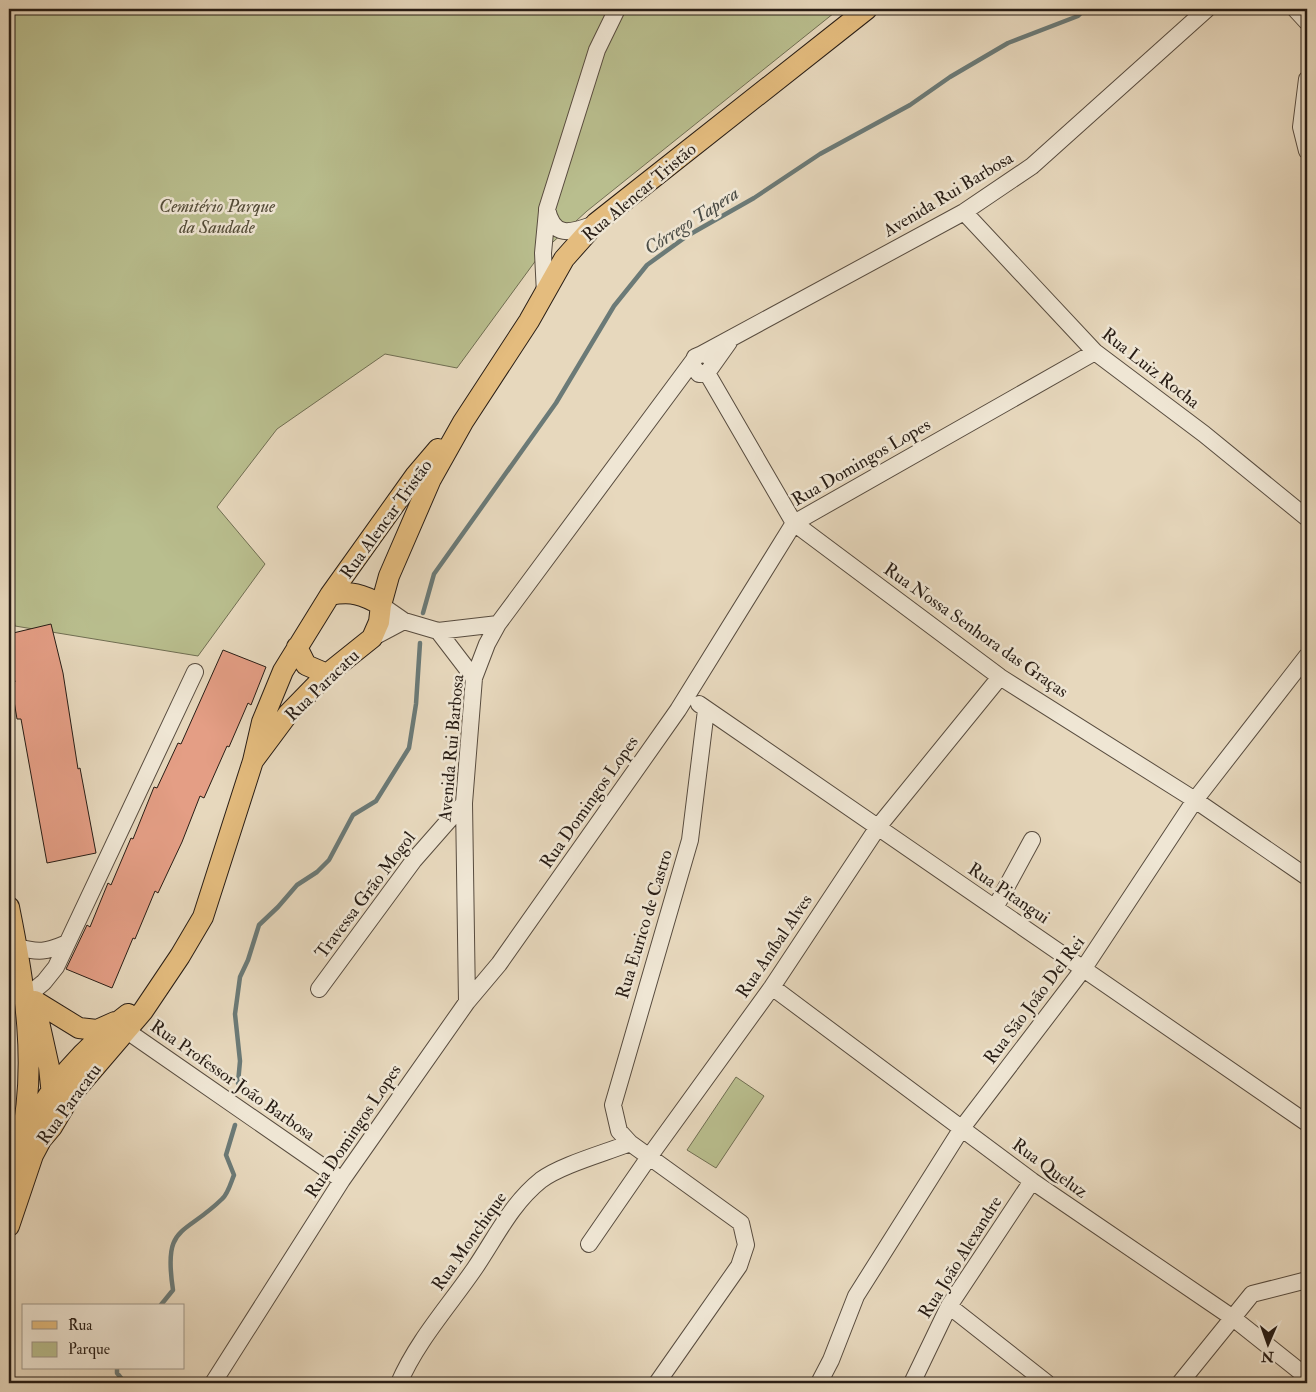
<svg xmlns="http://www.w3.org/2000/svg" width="1316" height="1392" font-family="'IM FELL Double Pica',serif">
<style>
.green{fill:#b9be8e;stroke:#706e52}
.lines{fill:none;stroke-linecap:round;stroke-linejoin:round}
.stream{stroke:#6b7a77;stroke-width:4.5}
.building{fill:#e49e85;stroke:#281d15}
.minor-casing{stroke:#584c3f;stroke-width:18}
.major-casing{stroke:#281d15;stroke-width:22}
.minor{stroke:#efe6d4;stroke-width:16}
.major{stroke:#e4bc7e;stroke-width:20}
.labels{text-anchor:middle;stroke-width:5;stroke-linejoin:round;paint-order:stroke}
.street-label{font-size:18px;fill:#281d15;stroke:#efe6d4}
.park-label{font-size:18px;font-style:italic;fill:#544d39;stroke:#efe6d4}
.water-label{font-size:19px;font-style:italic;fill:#4a4c46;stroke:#efe6d4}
</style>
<rect width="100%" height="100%" fill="#e7d8bd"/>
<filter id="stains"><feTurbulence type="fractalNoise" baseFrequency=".004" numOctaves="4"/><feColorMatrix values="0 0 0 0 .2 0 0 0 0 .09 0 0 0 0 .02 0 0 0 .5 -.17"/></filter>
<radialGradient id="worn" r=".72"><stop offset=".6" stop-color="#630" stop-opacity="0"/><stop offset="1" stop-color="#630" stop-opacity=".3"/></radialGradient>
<path class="green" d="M9,9H839L587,211L542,252L457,368L385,354L277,429L217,507L265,564L198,656L15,626L9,579Z
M736,1077L764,1096L716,1168L687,1150Z"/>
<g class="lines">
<path class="stream" d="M423,613L434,574L556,403L614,306L647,265L687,236L754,198L820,154L910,105L950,77L1008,43L1078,16L1085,9
M238,1083L240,1061L235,1014L240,977L248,960L259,925L278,907L297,885L317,872L329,860L353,815L376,801L409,748L416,704L420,643
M160,1306L173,1290C163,1224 183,1237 222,1199C228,1194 231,1182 234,1175L226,1155L235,1125
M117,1368V1373L125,1383"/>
</g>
<path class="building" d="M51,624L63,673L78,769L80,768L96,853L47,863L21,719H17L11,683L15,682L9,656V634Z
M223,650L266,667L251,705L248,703L229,747L227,746L204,798L200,796L182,842L158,893L155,891L135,939L133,938L112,988L66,969L87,925L90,927L108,883L111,885L131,838L133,839L154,787L157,788L178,743L181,744Z"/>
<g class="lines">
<g class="minor-casing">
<path id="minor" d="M1295,9L1307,22
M1307,79L1301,127L1307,151
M964,212L1095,352L1204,434L1307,518
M595,224C572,232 554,240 547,209L597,50L617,9
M545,294L543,253L547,211
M702,354L964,212L1032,166L1207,9
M713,363L709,356L702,354L695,357L692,365L699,374L707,373L729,342
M707,373L794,523L1000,677L1195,800L1307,877
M381,605L404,621L438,631L498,624
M438,631L474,678
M372,638L404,621
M699,704L1307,1123
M995,908L1032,840
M17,947C39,953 46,952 67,943
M772,987L1032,1181L1233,1318L1307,1377
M319,989L414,860L464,803
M32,992L44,982L56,967L195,672
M467,1002L464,803L474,678L487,644L498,624L693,361
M127,1031L342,1180
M589,1244L649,1157L772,987L878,827L1000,677
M949,1306L1047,1383
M213,1383L342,1180L467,1002L499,964L678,710L794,523L1095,352
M399,1383C417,1341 449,1306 475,1268C496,1237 511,1204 541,1180C561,1165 605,1153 630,1143
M657,1383L739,1266L746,1245L741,1223L630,1143L619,1131L613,1105L690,840L706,710
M819,1383L831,1360L856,1296L962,1128L1084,968L1195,800L1307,656
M912,1383L949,1306L1032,1181
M1180,1383L1252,1294L1307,1280"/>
</g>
<g class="major-casing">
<path id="major" d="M330,595C351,591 362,594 381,605
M297,647L306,665L327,674
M253,761L288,714L327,674L372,638L379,622L381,605L389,576L431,479L463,422L529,321L564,259L596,223L867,9
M9,907C25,986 38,1066 20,1145
M35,1001L79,1028L97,1030L115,1022
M35,1004L49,1067L52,1095
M9,1176C34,1105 68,1060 128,1014
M9,1226L33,1155L41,1140L52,1127L71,1095L143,1011L180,956L203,917L253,761L262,722L283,671L330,595L415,476L438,449"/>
</g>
<use href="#minor" class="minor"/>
<use href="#major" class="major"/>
</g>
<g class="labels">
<g class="street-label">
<text transform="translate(639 192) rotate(-40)" y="6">Rua Alencar Tristão</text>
<text transform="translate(948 194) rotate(-31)" y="6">Avenida Rui Barbosa</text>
<text transform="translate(1151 368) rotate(38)" y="6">Rua Luiz Rocha</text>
<text transform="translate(861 462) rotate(-30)" y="6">Rua Domingos Lopes</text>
<text transform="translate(386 519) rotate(-54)" y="6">Rua Alencar Tristão</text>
<text transform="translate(976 630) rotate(35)" y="6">Rua Nossa Senhora das Graças</text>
<text transform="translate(322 685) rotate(-44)" y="6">Rua Paracatu</text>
<text transform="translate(451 748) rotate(-85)" y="6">Avenida Rui Barbosa</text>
<text transform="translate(589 802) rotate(-55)" y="6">Rua Domingos Lopes</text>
<text transform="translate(1009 893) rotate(34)" y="6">Rua Pitangui</text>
<text transform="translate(365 895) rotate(-53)" y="6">Travessa Grão Mogol</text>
<text transform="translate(644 924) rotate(-73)" y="6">Rua Eurico de Castro</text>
<text transform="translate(774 946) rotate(-56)" y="6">Rua Aníbal Alves</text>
<text transform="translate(1034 1000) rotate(-53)" y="6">Rua São João Del Rei</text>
<text transform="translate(233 1080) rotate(35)" y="6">Rua Professor João Barbosa</text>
<text transform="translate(69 1104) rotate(-54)" y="6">Rua Paracatu</text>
<text transform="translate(353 1131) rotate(-56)" y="6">Rua Domingos Lopes</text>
<text transform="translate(1050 1168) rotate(36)" y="6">Rua Queluz</text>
<text transform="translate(469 1241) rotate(-55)" y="6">Rua Monchique</text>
<text transform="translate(960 1257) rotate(-58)" y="6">Rua João Alexandre</text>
</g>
<g class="park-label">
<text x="217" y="212">Cemitério Parque<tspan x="217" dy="21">da Saudade</tspan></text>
</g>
<g class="water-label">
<text transform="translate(691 220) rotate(-33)" y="7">Córrego Tapera</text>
</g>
</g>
<rect width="1316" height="1392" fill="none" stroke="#e7d8bd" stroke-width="30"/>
<rect x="10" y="10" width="1296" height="1372" fill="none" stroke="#281d15" stroke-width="2.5"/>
<rect x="15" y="15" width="1286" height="1362" fill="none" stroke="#281d15"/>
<rect x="22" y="1304" width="162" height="65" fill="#efe6d4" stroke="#9f9688"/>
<rect x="32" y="1321" width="25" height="8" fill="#e4bc7e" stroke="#9f9688"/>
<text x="68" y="1330" font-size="15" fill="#281d15">Rua</text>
<rect x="32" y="1342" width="25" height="15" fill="#b9be8e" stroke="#9f9688"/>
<text x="68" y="1354" font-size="15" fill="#281d15">Parque</text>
<g transform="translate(1268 1344) rotate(182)" stroke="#efe6d4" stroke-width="4" paint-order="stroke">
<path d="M0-4L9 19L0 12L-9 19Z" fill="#281d15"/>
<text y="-8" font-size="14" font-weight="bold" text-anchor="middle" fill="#281d15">N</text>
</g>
<rect width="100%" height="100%" filter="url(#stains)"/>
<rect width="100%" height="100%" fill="url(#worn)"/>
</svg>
